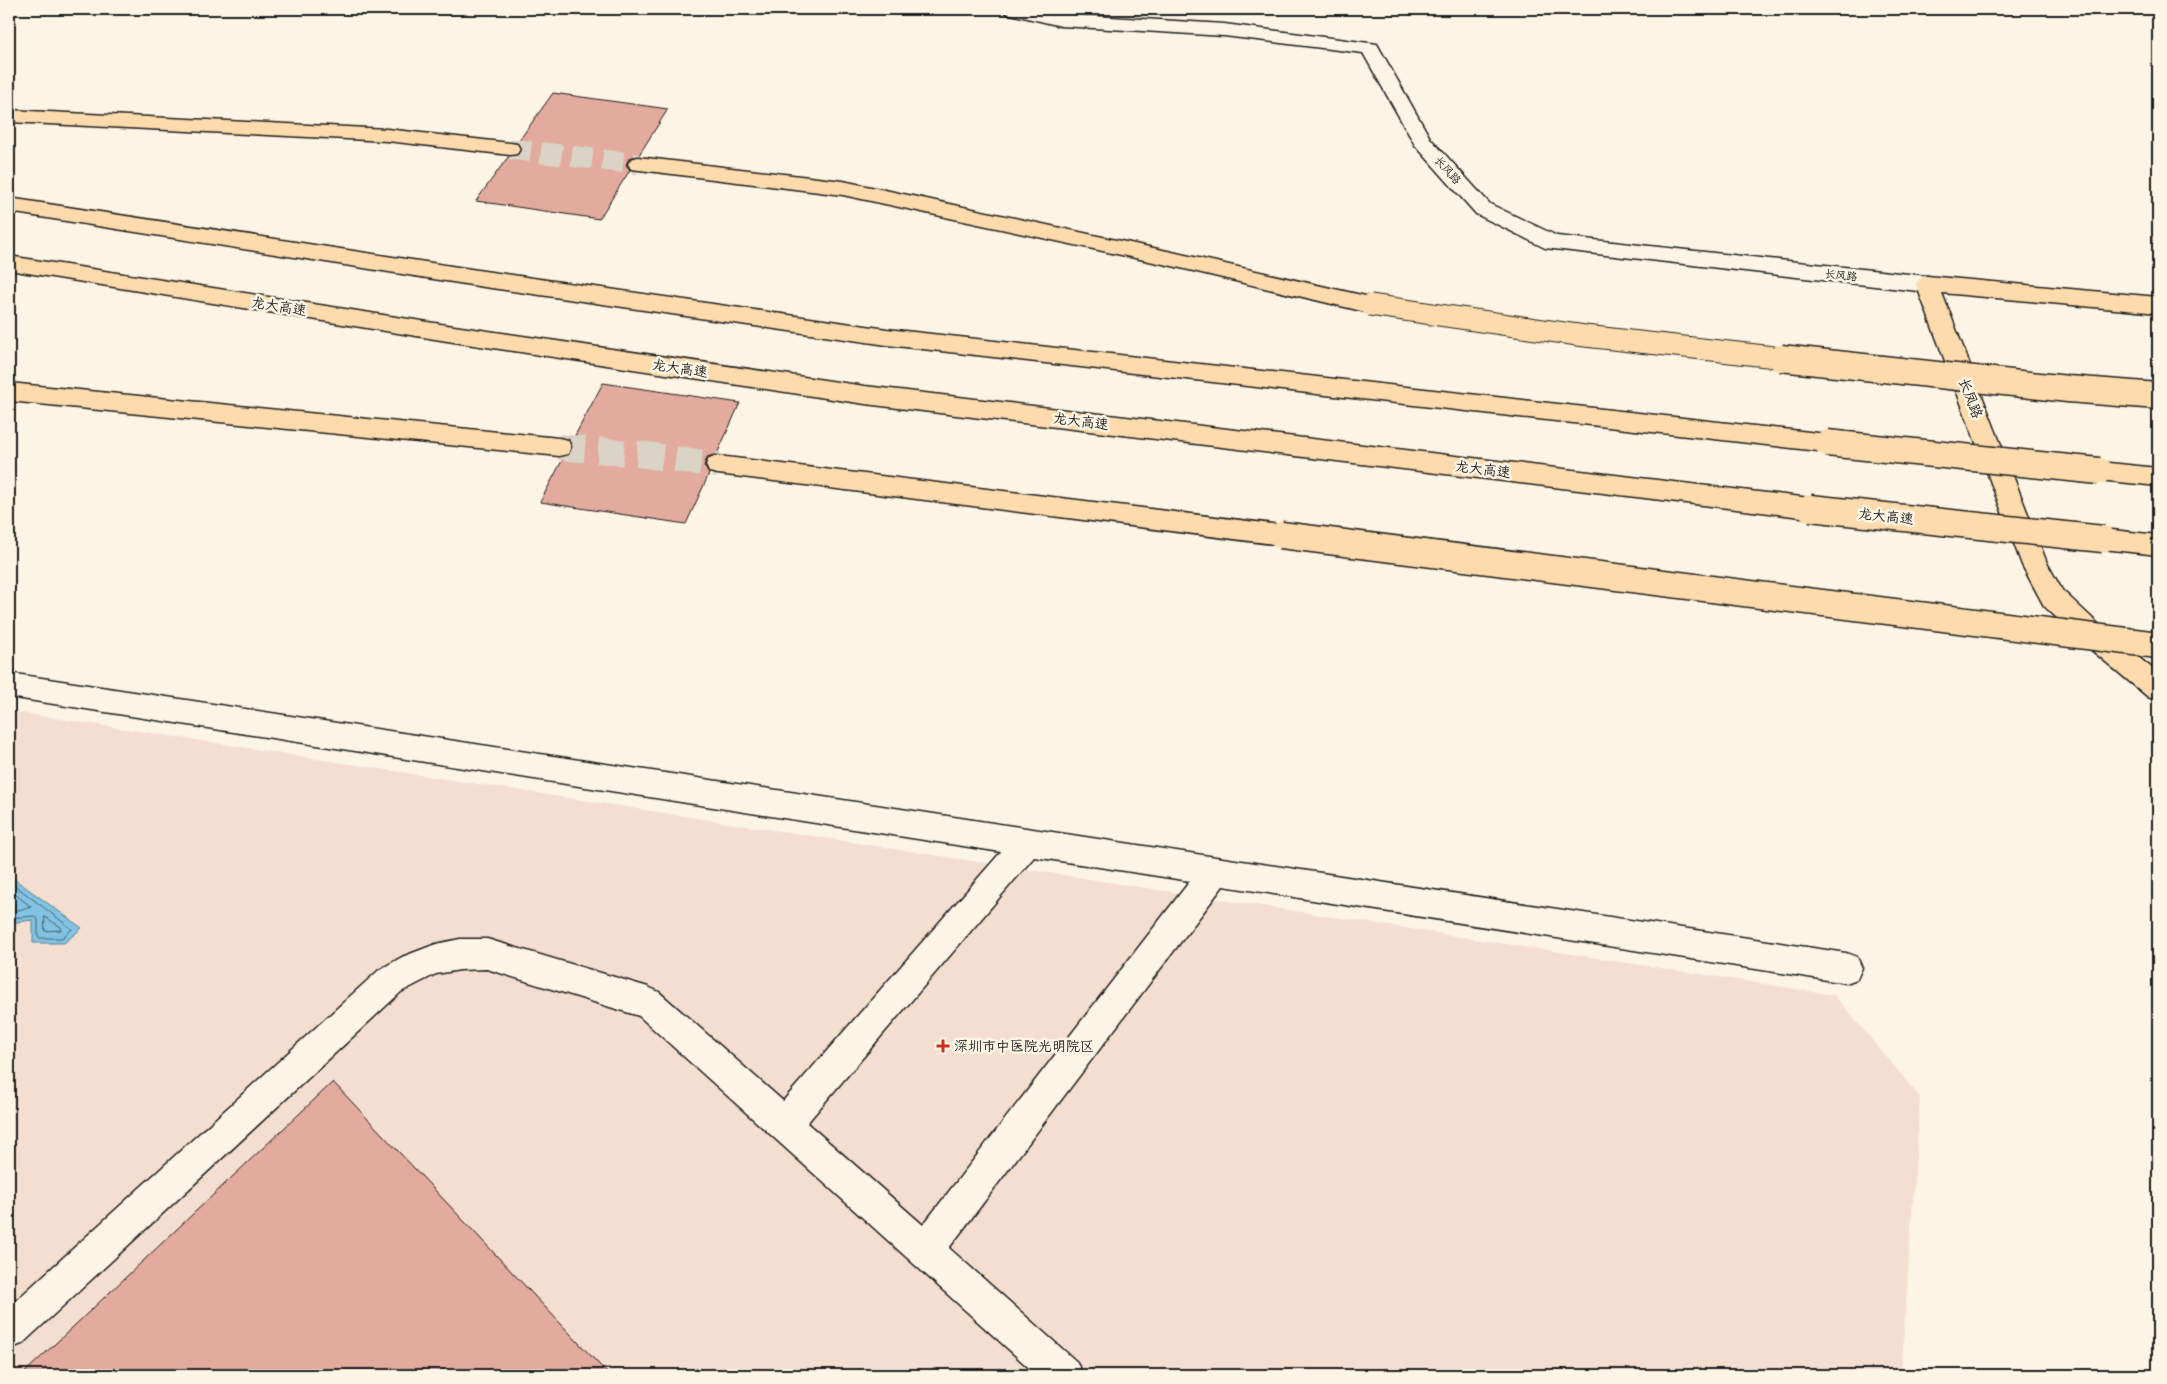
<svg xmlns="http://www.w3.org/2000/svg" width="2167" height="1384" font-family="'Playpen Sans','LXGW WenKai TC',sans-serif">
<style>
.built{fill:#f4ded0}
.water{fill:#82c3e3;stroke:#598093}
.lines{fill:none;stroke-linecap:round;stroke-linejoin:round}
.shore{stroke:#455f6c;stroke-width:1}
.building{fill:#e3aa9e;stroke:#1c1c1c}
.highway-tunnel-far1{stroke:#dad4c7;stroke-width:21;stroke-dasharray:21 10;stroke-linecap:butt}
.highway-tunnel{stroke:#dad4c7;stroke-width:26;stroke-dasharray:26 13;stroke-linecap:butt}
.minor-casing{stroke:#1c1c1c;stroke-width:3}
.major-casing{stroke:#1c1c1c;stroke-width:3}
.highway-casing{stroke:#1c1c1c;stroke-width:3}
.minor{fill:#fcf5e5;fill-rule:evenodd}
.major{fill:#fddbac;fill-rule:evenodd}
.highway{fill:#fddbac;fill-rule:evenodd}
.highway-bridge-far1-casing{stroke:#1c1c1c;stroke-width:23;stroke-linecap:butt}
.highway-bridge-casing{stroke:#1c1c1c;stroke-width:29;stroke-linecap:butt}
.highway-bridge-far1{stroke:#fddbac;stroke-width:21}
.highway-bridge{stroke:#fddbac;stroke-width:26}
.poi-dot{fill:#c8321e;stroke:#fcf5e5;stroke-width:2}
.labels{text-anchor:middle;stroke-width:5;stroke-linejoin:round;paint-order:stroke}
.far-street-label{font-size:11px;fill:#1c1c1c;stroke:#fcf5e5}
.street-label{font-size:14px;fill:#1c1c1c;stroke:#fcf5e5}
.poi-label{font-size:14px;fill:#1c1c1c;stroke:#fcf5e5;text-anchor:start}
</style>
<rect width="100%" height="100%" fill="#fcf5e5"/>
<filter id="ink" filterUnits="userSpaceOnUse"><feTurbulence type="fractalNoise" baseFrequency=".02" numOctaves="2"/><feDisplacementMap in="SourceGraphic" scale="10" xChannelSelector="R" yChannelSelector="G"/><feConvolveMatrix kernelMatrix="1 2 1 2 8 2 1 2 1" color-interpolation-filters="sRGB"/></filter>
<g filter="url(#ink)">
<path class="built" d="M9,711L1834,995L1920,1097L1901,1375H9Z"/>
<path class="water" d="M9,876H10L82,928L64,943H33V920L9,923Z"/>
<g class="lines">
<path class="shore" d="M9,881L72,929L62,938H40L38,936V920L35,916L9,918
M9,889L31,907L9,912
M45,917L61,927V930L45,931Z"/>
</g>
<path class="building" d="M553,93L668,109L639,155L629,158L626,165L630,170L599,219L476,201L508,157L519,155L522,148L518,142Z
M603,383L740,403L717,454L707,457L704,466L709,474L686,524L540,502L564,457L570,455L573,448L571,443Z
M333,1082L609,1375H22Z"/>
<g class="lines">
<path class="highway-tunnel-far1" d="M510,149L638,164"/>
<path class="highway-tunnel" d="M559,447L639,454L718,465"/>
<g class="minor-casing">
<path id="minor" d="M1003,9H1035L1061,14L1224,24L1377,44L1430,138L1490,204L1557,236L1927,276L1935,279L1938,284L1935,289L1927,292L1545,248L1476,214L1415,145L1363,53L1224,36L1061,26L1006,13Z
M9,673L1846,953L1857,957L1862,968L1857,979L1846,983L1223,886L949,1248L1077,1362L1082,1375H1037L639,1016L487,969L460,970L436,974L401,992L22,1344L9,1349V1307L379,970L402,957L436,944L460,939H487L648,987L659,992L783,1101L1001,852L9,697ZM1034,857L1190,881L923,1225L807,1123Z"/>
</g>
<g class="major-casing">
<path id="major" d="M1927,276L2158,297V313L1942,293L2047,563L2062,590L2107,632L2158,673V701L2148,697L2089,648L2044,606L2022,565L1916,284L1919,279Z"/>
</g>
<g class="highway-casing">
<path id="highway" d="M9,110L387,129L510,143L517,144L520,149L517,154L510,155L387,141L9,122Z
M638,157L843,181L1172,252L1370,297L1378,299L1381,305L1378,311L1370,313L1172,266L843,195L631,169L628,164L631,159Z
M9,198L484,271L887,329L1827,434L1836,437L1839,443L1836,449L1827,452L887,345L484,287L9,212Z
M9,256L447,325L865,386L1810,498L1819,501L1823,508L1819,515L1810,518L865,404L447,341L9,270Z
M9,383L559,438L568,440L571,447L568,454L559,456L9,401Z
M718,456L1281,525L1290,528L1294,535L1290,542L1281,545L718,474L709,472L706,465L709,458Z
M2099,462L2158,468V486L2099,480L2090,478L2087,471L2090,464Z
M2103,529L2158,535V555L2103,549L2094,546L2090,539L2094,532Z"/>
</g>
<use href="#minor" class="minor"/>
<use href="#major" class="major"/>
<use href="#highway" class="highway"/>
<g class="highway-bridge-far1-casing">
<path id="highway-bridge-far1" d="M1370,305L1585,336L1793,359"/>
</g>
<g class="highway-bridge-casing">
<path id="highway-bridge" d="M1781,358L2068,389L2158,396
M1827,443L2099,471
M1810,508L2103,539
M1281,535L2158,645"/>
</g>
<use href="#highway-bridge-far1" class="highway-bridge-far1"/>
<use href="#highway-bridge" class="highway-bridge"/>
</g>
</g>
<path class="poi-dot" d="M940.5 1038.5h5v5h5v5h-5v5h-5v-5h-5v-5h5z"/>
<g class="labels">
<g class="far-street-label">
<text transform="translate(1448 170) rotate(48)" y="4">长风路</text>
<text transform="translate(1841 275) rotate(6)" y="4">长风路</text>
</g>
<g class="street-label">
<text transform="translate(279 306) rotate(9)" y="5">龙大高速</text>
<text transform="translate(680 368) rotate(8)" y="5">龙大高速</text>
<text transform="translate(1971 398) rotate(69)" y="5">长凤路</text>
<text transform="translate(1081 421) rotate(7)" y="5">龙大高速</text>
<text transform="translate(1483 469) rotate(7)" y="5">龙大高速</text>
<text transform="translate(1886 516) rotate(6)" y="5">龙大高速</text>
</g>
<g class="poi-label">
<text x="954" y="1051">深圳市中医院光明院区</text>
</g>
</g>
<rect width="2167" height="1384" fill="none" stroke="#fcf5e5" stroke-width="30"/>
<rect x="15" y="15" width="2137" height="1354" fill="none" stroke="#1c1c1c" stroke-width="2" filter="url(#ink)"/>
</svg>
